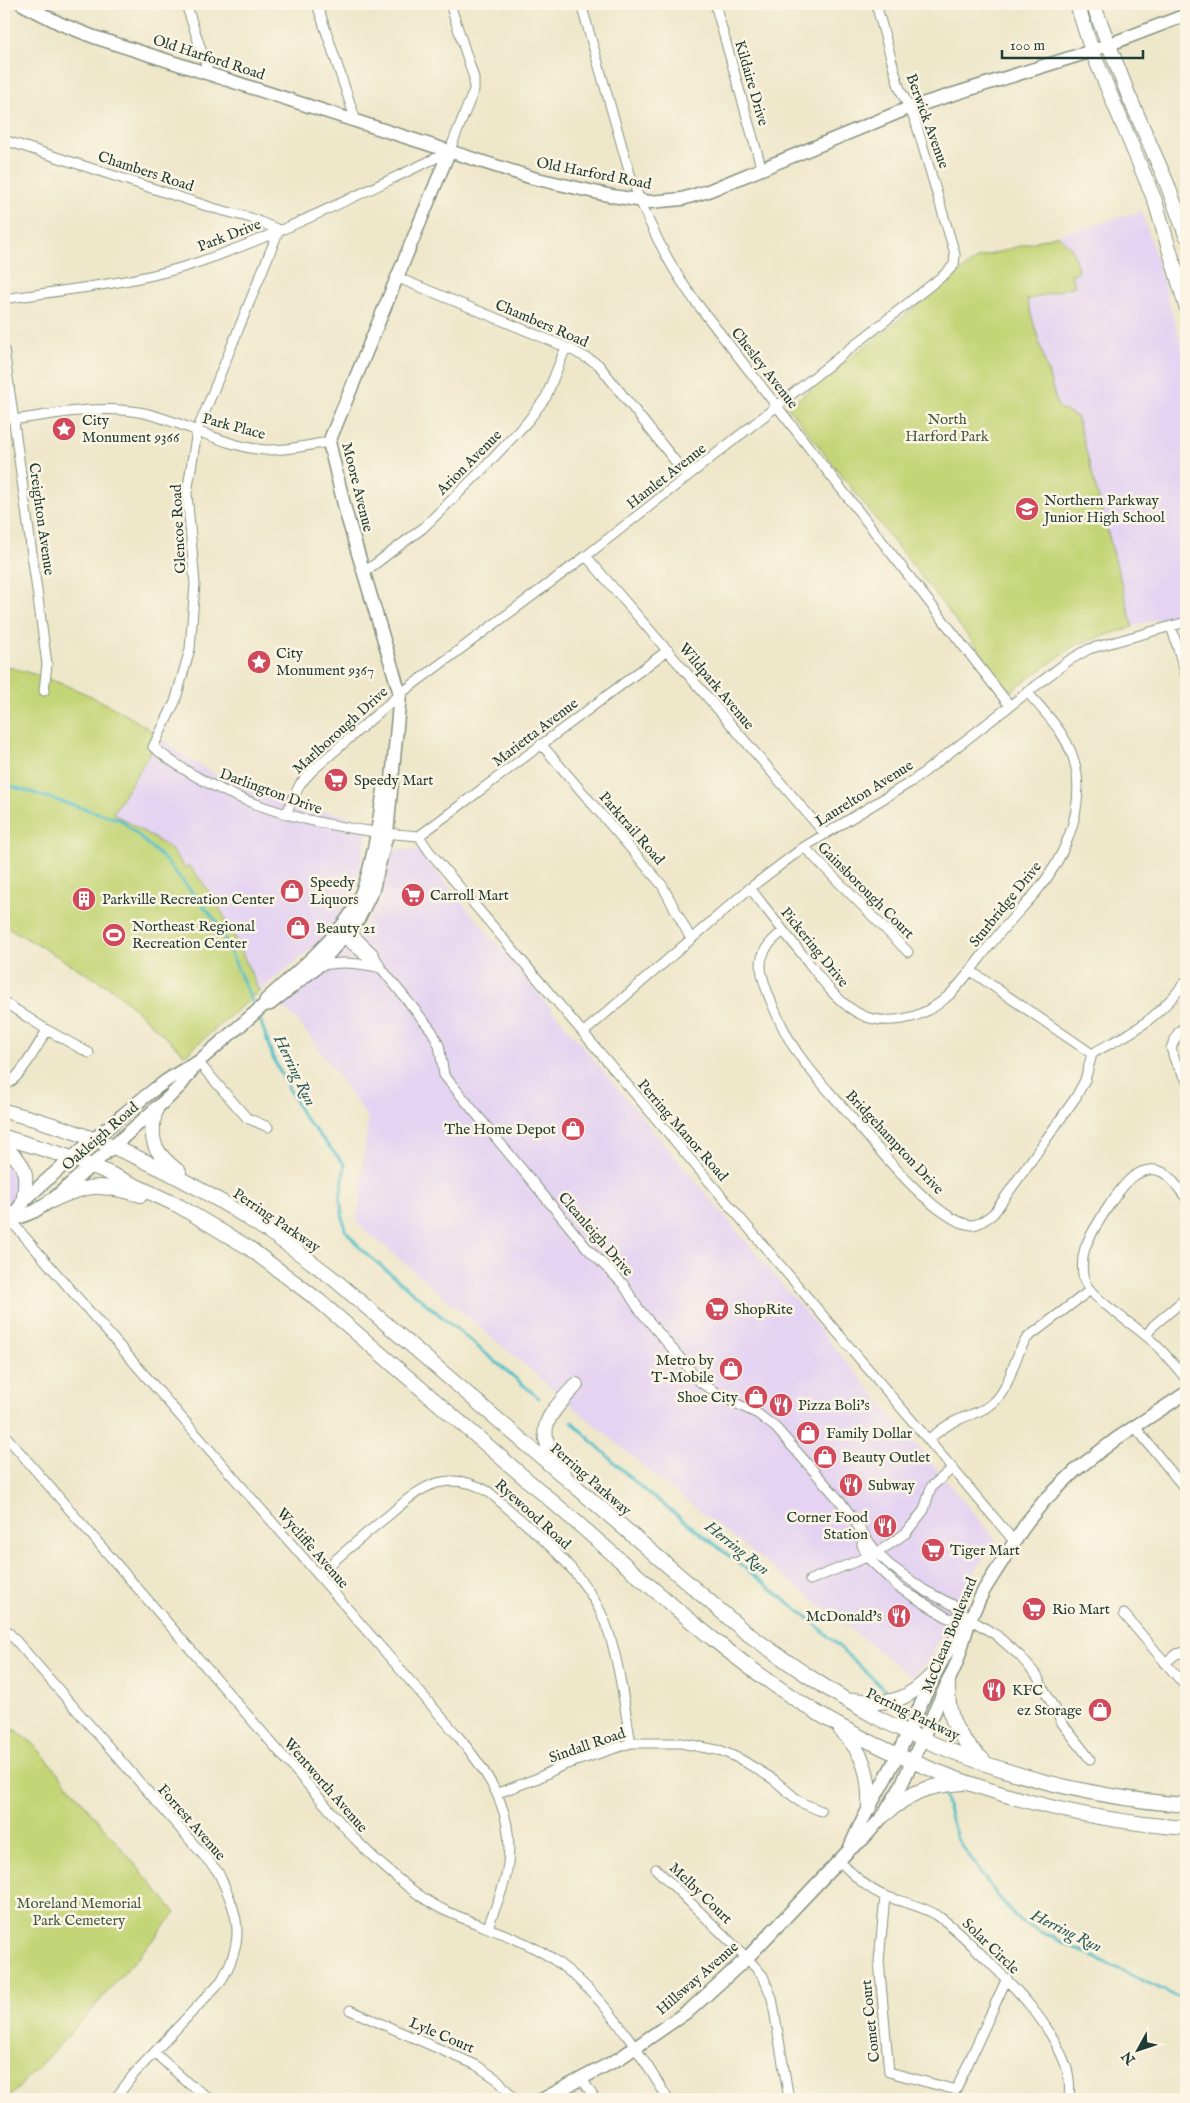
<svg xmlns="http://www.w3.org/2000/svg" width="1190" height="2103" font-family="'IM FELL English',serif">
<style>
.built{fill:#e4d3f2}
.green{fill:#c4d577;stroke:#728956}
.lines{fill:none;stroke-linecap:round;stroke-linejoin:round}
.stream{stroke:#50bec8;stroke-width:3}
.street-casing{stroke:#86927f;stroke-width:11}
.secondary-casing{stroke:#86927f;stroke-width:15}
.primary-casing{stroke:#86927f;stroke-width:16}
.street{stroke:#fff;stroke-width:9}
.secondary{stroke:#fff;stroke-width:12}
.primary{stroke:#fff;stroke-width:14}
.labels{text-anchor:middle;stroke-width:5;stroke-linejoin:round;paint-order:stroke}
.street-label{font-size:15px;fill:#1f3d34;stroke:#fcf5e5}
.park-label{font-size:15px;fill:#405b41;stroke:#fcf5e5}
.poi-label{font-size:15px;fill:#1f3d34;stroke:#fcf5e5;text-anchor:start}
.water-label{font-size:16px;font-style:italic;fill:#2b5d59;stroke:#fcf5e5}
</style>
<rect width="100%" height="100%" fill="#fcf5e5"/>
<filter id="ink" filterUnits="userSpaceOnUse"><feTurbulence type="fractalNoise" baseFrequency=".02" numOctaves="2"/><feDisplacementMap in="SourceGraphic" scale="10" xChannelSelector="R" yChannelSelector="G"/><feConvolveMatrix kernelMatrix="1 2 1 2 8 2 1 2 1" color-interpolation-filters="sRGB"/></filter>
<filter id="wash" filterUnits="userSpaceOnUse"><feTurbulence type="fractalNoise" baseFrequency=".0096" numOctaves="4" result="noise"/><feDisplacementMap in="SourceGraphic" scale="20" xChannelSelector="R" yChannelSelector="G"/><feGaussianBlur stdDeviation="1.12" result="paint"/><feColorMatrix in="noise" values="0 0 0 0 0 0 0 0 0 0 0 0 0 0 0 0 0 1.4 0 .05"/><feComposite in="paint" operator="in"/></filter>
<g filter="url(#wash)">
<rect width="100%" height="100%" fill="#eee7ca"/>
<path class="built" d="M1142,211L1186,361V610L1075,645L1011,691L788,407L978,258Z
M160,737L185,757L224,779L301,806L370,821L360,868L352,891L337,920L325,938L259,991L223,913L207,886L185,868L169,848L113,813Z
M393,850H418L996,1540L974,1572L929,1659L912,1677L654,1475L357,1223L368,1118L300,1023L283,1008L351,943L368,920L388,871Z
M4,1163L13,1172L19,1182L20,1192L13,1201L4,1210Z"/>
<path class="green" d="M1058,235L1072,249L1079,272L1071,274L1075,286L1027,300L1058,407L1077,417L1133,627L1075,645L1011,691L788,407L978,258Z
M4,666C59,679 114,703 160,737L113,813L170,848L185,868L189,866C222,902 239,947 259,991L185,1055L114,990L4,925Z
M4,1722L33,1743L176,1913L89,2013L8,2099H4Z"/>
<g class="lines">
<path class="stream" d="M4,784L121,820L164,859L217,922L255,1008
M258,1013L273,1058L303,1116L345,1165L340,1200L345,1230L362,1250L539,1398
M572,1422L636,1483L811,1620L888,1693
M943,1792L957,1839L994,1891L1020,1922L1186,2001"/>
</g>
</g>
<g filter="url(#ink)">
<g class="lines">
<g class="street-casing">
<path id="street" d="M186,4L209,74
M317,4L356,121
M581,4L630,174C646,219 667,263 695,301L1010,706
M715,4L762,170
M4,140L213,208L251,218L279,230L197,431L187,493L195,584L190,649L175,702L153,747C227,807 326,830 419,836
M396,277L566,347L598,364L687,476
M4,299C65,290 128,284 187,266C277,237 364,191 449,152L474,90V78L450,4
M4,349L47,664L44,691
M14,420C56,414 101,404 144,413C184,422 223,446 264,450C286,451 308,445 329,442
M586,556L825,834
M363,573L423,528L482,470L528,421L546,397L566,347
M1171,626L1186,675
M541,744L662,885L691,939
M286,814L300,784L313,770L400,694L586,556L945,274L954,265L955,254L915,120L899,87L876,4
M419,836L429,851L1014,1541
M419,836L668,650
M804,847L908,952
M750,888C767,910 784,932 802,954C820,977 837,1005 866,1017C878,1021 891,1021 903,1019C949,1011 968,971 995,939C1008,922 1024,907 1037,891C1063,860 1082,816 1077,775C1073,740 1049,717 1027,692
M346,927L373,953L381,968L432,1031L439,1045L444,1075L587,1248L623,1284L638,1308L701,1383L725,1398L758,1414L776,1428L841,1502L877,1553L891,1566L924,1590L955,1606L970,1619L996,1635L1020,1656L1037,1676L1062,1723L1090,1759
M783,931C771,941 760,951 761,968C763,988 785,1035 797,1052C811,1073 829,1091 846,1111C870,1139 934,1221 971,1225C979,1225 988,1218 994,1213L1076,1097L1085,1080L1092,1054C1101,1048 1110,1044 1119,1039C1145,1026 1169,1004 1186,981
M339,934L375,964
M318,966C340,961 359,963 381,968
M971,971L1092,1054
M4,1002L47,1030L89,1053
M1186,1025L1178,1033L1171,1048L1175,1061L1186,1079
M583,1033L750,888L804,847L914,780L1068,661L1089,649L1186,622
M198,1062L247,1118L268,1127
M4,1085C18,1083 39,1043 47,1030
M1186,1198C1178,1188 1169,1172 1156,1170C1148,1169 1140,1172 1134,1176C1120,1185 1091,1232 1085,1248C1082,1258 1081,1272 1085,1282C1091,1298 1130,1322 1145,1335C1160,1347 1174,1364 1186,1379
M11,1221L458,1736C493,1779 518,1818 506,1876C502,1893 494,1910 488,1927
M1146,1336L1153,1326L1186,1298
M1135,1427L1186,1490
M4,1434L354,1838C377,1862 416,1897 446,1911C481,1927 517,1936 550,1957C603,1993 635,2045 668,2099
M929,1439C938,1432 947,1424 958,1420C970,1414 983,1412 993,1403C1012,1386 1012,1358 1027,1338L1089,1291
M862,1534V1545L868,1558L898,1587L948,1618L970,1619
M318,1575C342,1554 365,1534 389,1515C403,1503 419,1488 437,1483C456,1478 473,1482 489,1492C534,1532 588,1571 608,1630C620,1666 624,1705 631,1743
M810,1580L877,1553L906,1533L924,1510L931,1487L953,1468
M1124,1614L1186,1687
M4,1627L218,1872C238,1914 247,1938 221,1981L134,2074L115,2099
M1165,1663L1176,1654L1186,1652
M498,1793L538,1778L561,1766L631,1743H681L722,1751L740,1759L773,1779L800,1802L821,1811
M839,1861C853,1874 867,1889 885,1896C902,1902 919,1905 935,1914C951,1924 965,1938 978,1951C1012,1984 1052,2023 1067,2069C1070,2079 1070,2089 1069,2099
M656,1869L747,1958L763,1976L772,1998L789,2099
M885,1896L879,1961L889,2072L956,2090L1007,1978
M350,2010L476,2065L498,2080L514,2099
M155,2053L189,2084L211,2099
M582,2079L595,2099"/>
</g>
<g class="secondary-casing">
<path id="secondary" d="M22,4L61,24L94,37L533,178L612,196L650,202L682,199L708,191L909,108L1092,51L1186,15
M264,1005L270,1004L318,966L358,920L373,889L387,834L400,694L346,513L329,442L449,152
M11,1221L35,1211L51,1201L169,1097L181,1085L198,1062L264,1005L266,1000C294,974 325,949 348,918C373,884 377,826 385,785
M4,1227C13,1219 17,1208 25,1200C51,1175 79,1152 106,1129C135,1105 162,1080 196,1063
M849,1850C861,1818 881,1789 896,1758C919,1712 935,1663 967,1623
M543,2099L620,2058L691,2009L747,1958L849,1850L863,1839L883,1816L900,1788L957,1662L970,1619L984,1590L1027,1522L1044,1501L1077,1469L1116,1439L1186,1393"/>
</g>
<g class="primary-casing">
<path id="primary" d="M1077,4L1092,51L1155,201L1186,306
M1093,4L1128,94L1166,181L1186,235
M156,1109C148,1140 153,1152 179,1172
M4,1111C125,1140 238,1204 335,1280L744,1631C787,1662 831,1693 878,1718C974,1767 1079,1797 1186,1805
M4,1137L63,1155L102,1170L179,1206L249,1248L318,1300C403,1374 489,1447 575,1521C656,1591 736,1666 829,1720C938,1782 1062,1819 1186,1828
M4,1148C27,1163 28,1176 23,1202
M51,1201C89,1183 101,1184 141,1195
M563,1469C531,1430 547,1417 576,1385
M948,1682C947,1720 956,1735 983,1760
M854,1700C893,1706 908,1700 935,1672
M841,1731C865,1753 870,1777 869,1808
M883,1816C912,1791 925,1786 963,1783"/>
</g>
<use href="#street" class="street"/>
<use href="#secondary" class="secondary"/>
<use href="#primary" class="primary"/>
</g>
</g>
<defs>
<g id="sight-disc" transform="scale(1.25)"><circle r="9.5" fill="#d1495b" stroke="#fcf5e5"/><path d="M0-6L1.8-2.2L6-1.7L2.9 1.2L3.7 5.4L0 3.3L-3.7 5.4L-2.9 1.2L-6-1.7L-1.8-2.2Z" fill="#fff"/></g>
<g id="school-disc" transform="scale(1.25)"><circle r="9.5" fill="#d1495b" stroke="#fcf5e5"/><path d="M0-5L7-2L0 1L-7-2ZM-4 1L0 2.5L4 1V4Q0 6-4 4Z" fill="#fff"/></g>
<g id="supermarket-disc" transform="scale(1.25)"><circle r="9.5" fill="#d1495b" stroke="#fcf5e5"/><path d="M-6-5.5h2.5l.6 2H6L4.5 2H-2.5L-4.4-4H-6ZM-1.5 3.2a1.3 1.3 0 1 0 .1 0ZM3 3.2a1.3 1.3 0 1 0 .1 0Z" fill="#fff"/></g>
<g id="shop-disc" transform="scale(1.25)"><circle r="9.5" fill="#d1495b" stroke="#fcf5e5"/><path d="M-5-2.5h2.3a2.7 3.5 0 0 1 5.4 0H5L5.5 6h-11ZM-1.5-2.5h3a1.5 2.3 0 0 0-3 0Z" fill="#fff"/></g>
<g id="building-disc" transform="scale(1.25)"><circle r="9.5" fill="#d1495b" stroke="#fcf5e5"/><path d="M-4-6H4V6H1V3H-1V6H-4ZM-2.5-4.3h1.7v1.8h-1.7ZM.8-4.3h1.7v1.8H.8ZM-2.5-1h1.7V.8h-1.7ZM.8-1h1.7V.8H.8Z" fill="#fff"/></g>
<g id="stadium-disc" transform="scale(1.25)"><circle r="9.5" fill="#d1495b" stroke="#fcf5e5"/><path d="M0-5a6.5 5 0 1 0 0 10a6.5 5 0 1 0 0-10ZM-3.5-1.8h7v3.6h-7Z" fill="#fff"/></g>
<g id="restaurant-disc" transform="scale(1.25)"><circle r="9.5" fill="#d1495b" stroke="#fcf5e5"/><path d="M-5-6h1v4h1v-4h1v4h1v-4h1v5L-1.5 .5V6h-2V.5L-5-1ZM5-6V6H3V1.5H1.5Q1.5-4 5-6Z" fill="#fff"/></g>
</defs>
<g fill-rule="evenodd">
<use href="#sight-disc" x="64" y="429"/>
<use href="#school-disc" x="1027" y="509"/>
<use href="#sight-disc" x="259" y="662"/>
<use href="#supermarket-disc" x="336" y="780"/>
<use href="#shop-disc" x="292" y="891"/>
<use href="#supermarket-disc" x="413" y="895"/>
<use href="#building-disc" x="84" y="899"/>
<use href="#shop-disc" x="298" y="928"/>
<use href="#stadium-disc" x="114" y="935"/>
<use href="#shop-disc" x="573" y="1129"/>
<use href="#supermarket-disc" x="717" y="1309"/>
<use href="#shop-disc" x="731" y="1369"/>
<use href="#shop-disc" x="756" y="1397"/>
<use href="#restaurant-disc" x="781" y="1405"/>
<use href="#shop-disc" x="808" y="1433"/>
<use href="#shop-disc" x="825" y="1457"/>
<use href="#restaurant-disc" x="851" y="1485"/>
<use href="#restaurant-disc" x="885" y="1526"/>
<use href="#supermarket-disc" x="933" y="1550"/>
<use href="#supermarket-disc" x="1034" y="1609"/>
<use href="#restaurant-disc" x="899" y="1616"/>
<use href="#restaurant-disc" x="994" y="1690"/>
<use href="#shop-disc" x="1100" y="1710"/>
</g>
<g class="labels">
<g class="street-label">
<text transform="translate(209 57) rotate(18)" y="5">Old Harford Road</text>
<text transform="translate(752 83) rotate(74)" y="5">Kildaire Drive</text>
<text transform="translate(928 121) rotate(70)" y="5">Berwick Avenue</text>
<text transform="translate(146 171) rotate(18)" y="5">Chambers Road</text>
<text transform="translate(594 173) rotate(11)" y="5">Old Harford Road</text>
<text transform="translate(229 235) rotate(-21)" y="5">Park Drive</text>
<text transform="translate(542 323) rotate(23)" y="5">Chambers Road</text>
<text transform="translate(765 368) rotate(52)" y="5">Chesley Avenue</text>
<text transform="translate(234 426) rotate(15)" y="5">Park Place</text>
<text transform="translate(469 462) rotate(-45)" y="5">Arion Avenue</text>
<text transform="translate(666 476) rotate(-38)" y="5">Hamlet Avenue</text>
<text transform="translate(358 487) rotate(76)" y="5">Moore Avenue</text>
<text transform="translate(42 519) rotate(82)" y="5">Creighton Avenue</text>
<text transform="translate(178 529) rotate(-93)" y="5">Glencoe Road</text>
<text transform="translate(717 686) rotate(50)" y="5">Wildpark Avenue</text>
<text transform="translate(340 730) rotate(-42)" y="5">Marlborough Drive</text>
<text transform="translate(535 732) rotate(-37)" y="5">Marietta Avenue</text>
<text transform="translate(271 791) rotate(20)" y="5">Darlington Drive</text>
<text transform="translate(864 793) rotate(-32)" y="5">Laurelton Avenue</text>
<text transform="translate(632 828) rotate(49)" y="5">Parktrail Road</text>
<text transform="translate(866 890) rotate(45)" y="5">Gainsborough Court</text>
<text transform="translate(1005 904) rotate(-51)" y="5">Sturbridge Drive</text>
<text transform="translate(815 947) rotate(51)" y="5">Pickering Drive</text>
<text transform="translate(683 1130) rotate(49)" y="5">Perring Manor Road</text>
<text transform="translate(100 1136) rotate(-41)" y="5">Oakleigh Road</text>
<text transform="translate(895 1142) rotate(47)" y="5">Bridgehampton Drive</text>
<text transform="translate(277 1220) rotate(34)" y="5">Perring Parkway</text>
<text transform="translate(596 1234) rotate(49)" y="5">Cleanleigh Drive</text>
<text transform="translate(591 1479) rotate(41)" y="5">Perring Parkway</text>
<text transform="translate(533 1514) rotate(42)" y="5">Ryewood Road</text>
<text transform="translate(313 1548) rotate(49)" y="5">Wycliffe Avenue</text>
<text transform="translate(949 1635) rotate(-68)" y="5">McClean Boulevard</text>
<text transform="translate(913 1714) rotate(26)" y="5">Perring Parkway</text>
<text transform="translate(587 1745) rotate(-19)" y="5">Sindall Road</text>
<text transform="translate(326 1785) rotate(49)" y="5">Wentworth Avenue</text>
<text transform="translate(192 1822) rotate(49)" y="5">Forrest Avenue</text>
<text transform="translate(701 1893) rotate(44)" y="5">Melby Court</text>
<text transform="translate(991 1946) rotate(44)" y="5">Solar Circle</text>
<text transform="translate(697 1978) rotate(-41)" y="5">Hillsway Avenue</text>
<text transform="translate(870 2021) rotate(-96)" y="5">Comet Court</text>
<text transform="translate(442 2035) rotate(23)" y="5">Lyle Court</text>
</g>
<g class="park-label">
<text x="947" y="424">North<tspan x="947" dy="17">Harford Park</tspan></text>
<text x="79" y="1908">Moreland Memorial<tspan x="79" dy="17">Park Cemetery</tspan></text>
</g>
<g class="poi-label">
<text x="82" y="425">City<tspan x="82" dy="17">Monument 9366</tspan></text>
<text x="1044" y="505">Northern Parkway<tspan x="1044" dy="17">Junior High School</tspan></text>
<text x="276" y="658">City<tspan x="276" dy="17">Monument 9367</tspan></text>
<text x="354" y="785">Speedy Mart</text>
<text x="310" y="887">Speedy<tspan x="310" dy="17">Liquors</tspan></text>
<text x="430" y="900">Carroll Mart</text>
<text x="102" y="904">Parkville Recreation Center</text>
<text x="132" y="931">Northeast Regional<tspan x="132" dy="17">Recreation Center</tspan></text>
<text x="316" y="933">Beauty 21</text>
<text x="556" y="1134" text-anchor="end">The Home Depot</text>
<text x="734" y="1314">ShopRite</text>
<text x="714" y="1365" text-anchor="end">Metro by<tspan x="714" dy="17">T-Mobile</tspan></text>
<text x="738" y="1402" text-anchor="end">Shoe City</text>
<text x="798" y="1410">Pizza Boli's</text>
<text x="826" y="1438">Family Dollar</text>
<text x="842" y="1462">Beauty Outlet</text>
<text x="868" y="1490">Subway</text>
<text x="868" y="1522" text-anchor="end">Corner Food<tspan x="868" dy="17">Station</tspan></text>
<text x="950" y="1555">Tiger Mart</text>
<text x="1052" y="1614">Rio Mart</text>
<text x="882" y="1621" text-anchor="end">McDonald's</text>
<text x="1012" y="1695">KFC</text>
<text x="1082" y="1715" text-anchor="end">ez Storage</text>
</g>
<g class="water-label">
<text transform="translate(296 1070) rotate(64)" y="6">Herring Run</text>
<text transform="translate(738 1547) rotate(38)" y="6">Herring Run</text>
<text transform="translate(1067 1930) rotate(26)" y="6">Herring Run</text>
</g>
</g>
<rect width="1190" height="2103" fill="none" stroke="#fcf5e5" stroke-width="20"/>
<g transform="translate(1138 2050) rotate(230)" stroke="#fcf5e5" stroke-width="4" paint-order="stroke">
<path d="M0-4L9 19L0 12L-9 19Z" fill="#1f3d34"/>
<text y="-8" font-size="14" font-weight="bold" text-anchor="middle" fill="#1f3d34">N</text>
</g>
<path d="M1002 50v8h141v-8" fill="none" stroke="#1f3d34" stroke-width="2.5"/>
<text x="1010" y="50" font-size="15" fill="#1f3d34" stroke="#fcf5e5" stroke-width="4" paint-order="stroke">100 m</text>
</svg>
